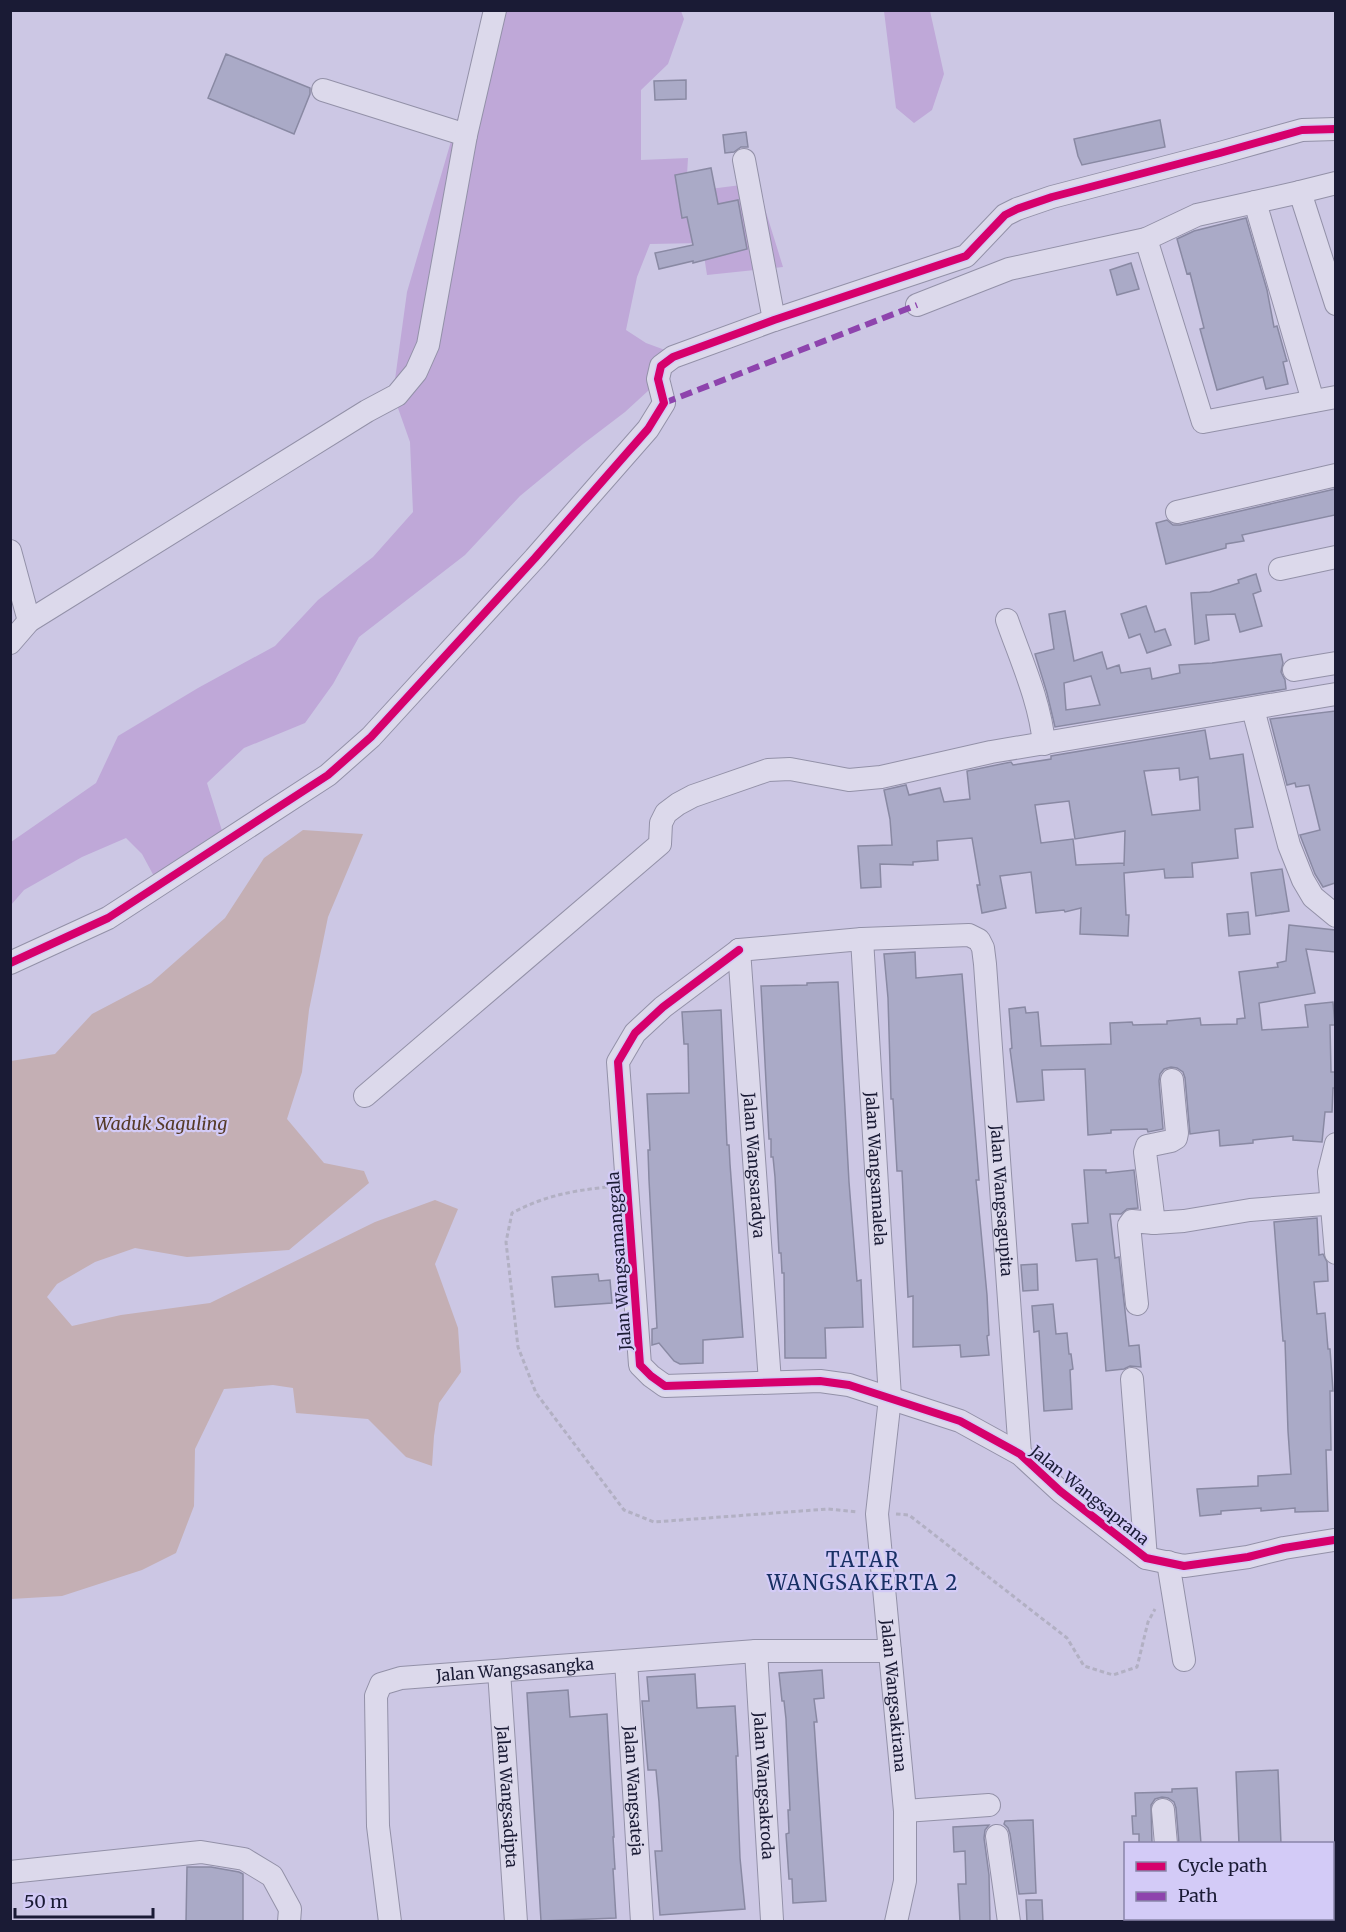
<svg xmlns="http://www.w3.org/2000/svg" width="1346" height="1932" font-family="Merriweather,serif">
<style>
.green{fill:#bfa8d8}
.water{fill:#c4afb4}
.building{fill:#aaaac7;stroke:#8989a3;stroke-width:1.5;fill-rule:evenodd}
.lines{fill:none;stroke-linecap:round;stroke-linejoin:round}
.minor-casing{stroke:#9391a8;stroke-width:24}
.path{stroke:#b2b0c3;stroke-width:3;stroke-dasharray:4.5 3;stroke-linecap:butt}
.minor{stroke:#dcd9eb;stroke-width:22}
.quiet{stroke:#8e44ad;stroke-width:6;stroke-dasharray:12 6;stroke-linecap:butt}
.cycleway-casing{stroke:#d3cbf7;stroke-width:11}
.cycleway{stroke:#d6006c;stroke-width:8}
.labels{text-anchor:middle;stroke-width:4.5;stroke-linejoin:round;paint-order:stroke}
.street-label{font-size:16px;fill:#1a1b35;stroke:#d3cbf7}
.water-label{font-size:18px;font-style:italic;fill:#563b28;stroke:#d3cbf7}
.quarter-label{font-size:20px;letter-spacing:1.5px;fill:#183064;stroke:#d3cbf7}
</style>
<rect width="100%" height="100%" fill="#ccc7e4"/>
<path class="green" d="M489,11H681L684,19L668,64L641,90V160L688,158L686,192L757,183L783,267L707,275L702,243L650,244L637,277L626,330L646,343L665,350L661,379L625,412L583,444L520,496L465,555L359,637L333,684L305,723L244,748L207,783L224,837L156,880L142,854L126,838L82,857L24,890L11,905V842L96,783L118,736L198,688L275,646L318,600L373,557L413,512L410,442L393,394L407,292Z
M884,11H930L944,74L932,110L914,123L896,108Z"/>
<path class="water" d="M303,830L363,834L328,917L309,1010L302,1072L287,1119L324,1163L364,1171L369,1183L289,1250L187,1257L135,1248L95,1262L57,1284L47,1297L72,1326L121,1315L210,1303L375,1222L435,1200L458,1209L435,1264L458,1328L461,1372L439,1403L434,1436L432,1466L406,1457L368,1419L296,1413L293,1388L273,1385L224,1389L195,1449L194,1506L176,1553L142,1570L62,1596L11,1599V1061L55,1054L92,1014L151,983L225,918L264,858Z"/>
<path class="building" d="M226,54L310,88V94L294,134L208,98Z
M686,80V99L655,100L654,81Z
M1160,120L1165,147L1082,165L1078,156L1074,139Z
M746,132L748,147H741L734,152L725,153L723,135Z
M711,168L718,204L738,200L747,249L693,263V261L659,269L655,253L693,245L687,217L682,218L675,175Z
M1246,218L1267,290L1274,327L1277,326L1286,358L1287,361L1283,362L1288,384L1266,389L1263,377L1217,390L1200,329L1204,328L1190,273L1187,274L1177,239L1194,231Z
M1131,263L1139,289L1117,295L1110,270Z
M1335,489V515L1242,535L1244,541L1226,544V548L1166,564L1156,523L1167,520L1173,525H1180Z
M1256,574L1261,591L1253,594L1262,626L1240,632L1235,614L1206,615L1209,640L1195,644L1191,593L1210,592L1239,583L1238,580Z
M1146,606L1155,632L1165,629L1171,645L1147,653L1140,634L1129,638L1121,614Z
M1065,611L1074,661L1102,652L1107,669L1119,665L1121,673L1150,668L1152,679L1180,673L1179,665L1212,663L1281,654L1283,663L1281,672L1285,680L1286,689L1055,727L1047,693L1035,654L1054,649L1049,614ZM1091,676L1100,705L1066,710L1064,683Z
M1335,711V883L1323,887L1315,874L1300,835L1320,830L1309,785L1296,787L1295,783L1287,785L1270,719Z
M1205,730L1210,759L1243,754L1253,827L1235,829L1238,858L1192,863L1193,877L1165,878L1164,869L1124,873L1126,915H1129L1128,936L1080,934L1081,908L1065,912L1064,910L1036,913L1031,872L1000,876L1006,908L982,913L977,885H980L972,838L937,841L938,860L913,862V865L880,864L881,887L861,888L858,846L892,845L890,819L884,790L906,785L909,795L940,788L944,802L970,799L967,771L1011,762L1013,765L1051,759V756ZM1179,768L1180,780L1198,777L1200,810L1152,815L1144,771ZM1069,801L1075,839L1125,831L1124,866V863L1076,865L1073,839L1041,843L1035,805Z
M1282,869L1289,911L1256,916L1251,873Z
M1248,912L1250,934L1229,936L1227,914Z
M1289,925L1335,930V952L1306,949L1315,993L1259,1003L1262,1030L1308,1027L1305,1005L1333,1002L1335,1025H1330L1331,1072H1335V1088H1333L1332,1112H1325L1322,1142L1293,1140V1136L1253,1140V1143L1220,1146L1219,1130L1190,1134L1185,1078L1183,1072L1177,1068L1171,1067L1164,1069L1160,1074L1159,1081L1163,1129L1148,1132L1147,1129L1111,1130V1133L1088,1135L1085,1069L1042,1070L1044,1100L1017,1102L1010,1049L1012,1048L1009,1009L1025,1007L1026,1013L1038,1012L1041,1046L1111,1044L1110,1023L1132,1022L1133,1025L1167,1024V1021L1200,1018L1201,1025L1237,1024V1019L1245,1018L1239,972L1278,967L1277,963L1286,961Z
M915,952L916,978L962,974L979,1180H976L978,1199L987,1295L989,1335L987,1336L989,1355L961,1357L960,1345L913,1347V1296L908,1297L902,1171H897L893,1099H891L888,998L884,954Z
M838,982L849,1182L857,1281L861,1280L863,1327L825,1328L826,1358H785L784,1273H782L781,1253H779L775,1177L773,1157H771V1139H769L761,986L807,985V983Z
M721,1010L727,1145H729L730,1164L743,1337L703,1340V1363L680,1364L674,1361L659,1343L652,1345V1329L657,1328L649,1180L648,1150H650L647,1094L689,1093L688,1044H684L682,1012Z
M1084,1170H1106V1173L1134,1170L1138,1208L1127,1209L1121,1214H1110L1115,1258L1119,1257L1129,1346L1139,1345L1141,1367L1130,1366L1124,1369L1106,1371L1097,1259L1076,1261L1072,1224L1088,1223Z
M1317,1218L1319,1255L1323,1254L1327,1262L1328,1281L1314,1282L1317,1314L1325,1313L1328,1349H1330L1333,1391H1330L1331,1450H1326L1328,1511L1295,1512V1508L1261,1511V1508L1221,1511V1514L1200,1516L1197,1489L1258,1486V1476L1291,1474L1288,1431L1285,1341H1283L1274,1222Z
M1037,1264L1038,1290L1023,1291L1021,1265Z
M598,1274L599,1281L610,1280L612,1303L555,1307L552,1277Z
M1053,1304L1056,1334L1067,1333L1069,1354H1071L1073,1369L1070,1370L1072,1409L1044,1411L1039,1331L1034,1332L1032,1306Z
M822,1670L824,1698L814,1699L817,1722H814L826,1901L793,1903L792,1879H789L786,1834L789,1833L788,1810H790L786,1719L784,1701H782L779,1673Z
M695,1674L697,1708L735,1706L738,1756H736L740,1858L745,1909L660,1915L655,1851H662L659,1802L656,1770H648L642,1701H649L647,1677Z
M568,1690L570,1717L607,1714L614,1837H613L615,1869H613L616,1918L541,1921L527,1693Z
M1278,1770L1281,1844H1239L1236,1772Z
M1197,1788L1201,1844H1179L1176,1808L1174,1802L1168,1798L1162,1797L1155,1799L1151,1805L1152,1844H1139V1834H1133L1132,1816H1136L1135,1793L1172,1792V1789Z
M1033,1820L1036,1893L1019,1894L1010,1834L1008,1828L1004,1824L1005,1821Z
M989,1825L985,1830L984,1838L989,1875L990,1922H960L958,1884H966L965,1851L954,1852L953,1827Z
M187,1867H211L239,1872L243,1874V1922H186Z
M1026,1900H1042L1043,1922H1027Z"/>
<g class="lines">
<g class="minor-casing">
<g id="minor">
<path d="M323,90L466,135"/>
<path d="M744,160L774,320"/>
<path d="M1300,192L1336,183"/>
<path d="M1255,202L1313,401"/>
<path d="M1146,239L1203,422L1336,397"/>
<path d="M917,305L1009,269L1146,239L1197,215L1300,192L1336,304"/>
<path d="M1177,512L1336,475"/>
<path d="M10,551L29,621"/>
<path d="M1280,569L1336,557"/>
<path d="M1007,620C1021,660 1040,701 1044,744"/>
<path d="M10,643L29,621L367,411L397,395L416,372L428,345L466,135L495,10"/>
<path d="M1294,670L1336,663"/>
<path d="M1253,709L1289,845L1303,880L1313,897L1336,916"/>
<path id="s1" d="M862,939L890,1398L877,1514L905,1811V1881L896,1922"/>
<path d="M739,950L663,1007L635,1033L618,1062L640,1365L651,1376L665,1386L820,1381L849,1385L960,1421L1020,1454L1060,1491L1146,1558L1184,1566L1248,1557L1284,1548L1334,1540"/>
<path id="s2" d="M739,950L862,939L969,935L979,940L983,948L985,964L1020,1454"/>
<path id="s3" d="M739,950L770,1382"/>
<path d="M10,963L108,918L328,775L371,737L535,558L648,429L664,403L658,379L661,366L673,357L774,320L966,256L1005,215L1017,209L1052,197L1220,153L1302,130L1336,129"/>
<path d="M365,1096L660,844L661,823L666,813L678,804L693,796L768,770L790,769L849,780L881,777L991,752L1336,694"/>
<path d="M1336,1144L1329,1172L1336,1253"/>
<path d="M1154,1223L1145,1152L1147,1146L1171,1141L1176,1138L1177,1133L1172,1080"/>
<path d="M1137,1304L1129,1225L1132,1221L1154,1223L1184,1221L1250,1210L1336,1203"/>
<path d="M1132,1379L1146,1558"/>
<path d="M1168,1562L1184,1660"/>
<path id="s4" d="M756,1651L772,1920"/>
<path id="s5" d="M626,1661L642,1922"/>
<path id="s6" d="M499,1671L516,1922"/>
<path d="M1163,1810L1166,1844"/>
<path d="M905,1811L989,1805"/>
<path d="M997,1836L1009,1922"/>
<path d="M10,1872L201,1852L244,1859L272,1876L290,1909L289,1922"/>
<path d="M1173,1918V1922"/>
<path id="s7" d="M390,1922L378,1826L376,1696L381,1684L401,1678L756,1651H890"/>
<path d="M1278,1922L1336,1919"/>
</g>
</g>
<path class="path" d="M607,1187C571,1191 544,1196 512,1213L506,1242L518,1347L536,1393L624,1510L654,1522L828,1509L857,1512
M896,1514L909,1515L1067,1638L1084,1666L1113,1675L1137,1667L1148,1622L1155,1609"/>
<use href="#minor" class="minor"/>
<path class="quiet" d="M664,403L917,305"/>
<g class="cycleway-casing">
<path id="cycleway" d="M739,950L663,1007L635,1033L618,1062L640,1365L651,1376L665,1386L820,1381L849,1385L960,1421L1020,1454L1060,1491L1146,1558L1184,1566L1248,1557L1284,1548L1334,1540
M10,963L108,918L328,775L371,737L535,558L648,429L664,403L658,379L661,366L673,357L774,320L966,256L1005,215L1017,209L1052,197L1220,153L1302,130L1336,129"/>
</g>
<use href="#cycleway" class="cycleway"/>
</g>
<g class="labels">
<g class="street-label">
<text dy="6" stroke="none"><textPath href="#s3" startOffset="216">Jalan Wangsaradya</textPath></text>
<text dy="6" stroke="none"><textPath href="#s1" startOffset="230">Jalan Wangsamalela</textPath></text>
<text dy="6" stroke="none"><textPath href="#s2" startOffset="504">Jalan Wangsagupita</textPath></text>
<text transform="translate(619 1261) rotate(-94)" y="6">Jalan Wangsamanggala</text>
<text transform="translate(1090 1495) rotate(39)" y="6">Jalan Wangsaprana</text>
<text dy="6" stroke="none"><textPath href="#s7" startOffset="375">Jalan Wangsasangka</textPath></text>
<text dy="6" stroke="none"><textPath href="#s1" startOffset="759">Jalan Wangsakirana</textPath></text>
<text dy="6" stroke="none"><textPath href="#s4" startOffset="135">Jalan Wangsakroda</textPath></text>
<text dy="6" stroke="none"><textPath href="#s5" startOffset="130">Jalan Wangsateja</textPath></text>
<text dy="6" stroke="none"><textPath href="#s6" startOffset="126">Jalan Wangsadipta</textPath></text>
</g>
<g class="water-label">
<text x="161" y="1130">Waduk Saguling</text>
</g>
<g class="quarter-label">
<text x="863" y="1567">TATAR<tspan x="863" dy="23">WANGSAKERTA 2</tspan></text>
</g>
</g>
<rect width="1346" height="1932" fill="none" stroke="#1a1b35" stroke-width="24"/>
<rect x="1124" y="1842" width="210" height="78" fill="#d3cbf7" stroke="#8985a9" stroke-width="1.5"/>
<rect x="1136" y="1862" width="30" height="9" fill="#d6006c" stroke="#8985a9" stroke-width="1.5"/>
<text x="1178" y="1872" font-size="18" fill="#1a1b35">Cycle path</text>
<rect x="1136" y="1892" width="30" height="9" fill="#8e44ad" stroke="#8985a9" stroke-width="1.5"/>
<text x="1178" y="1902" font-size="18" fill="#1a1b35">Path</text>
<path d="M15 1908v9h138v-9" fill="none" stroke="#1a1b35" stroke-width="3"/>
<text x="24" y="1908" font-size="18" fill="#1a1b35" stroke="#d3cbf7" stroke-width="4.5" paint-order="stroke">50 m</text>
</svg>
